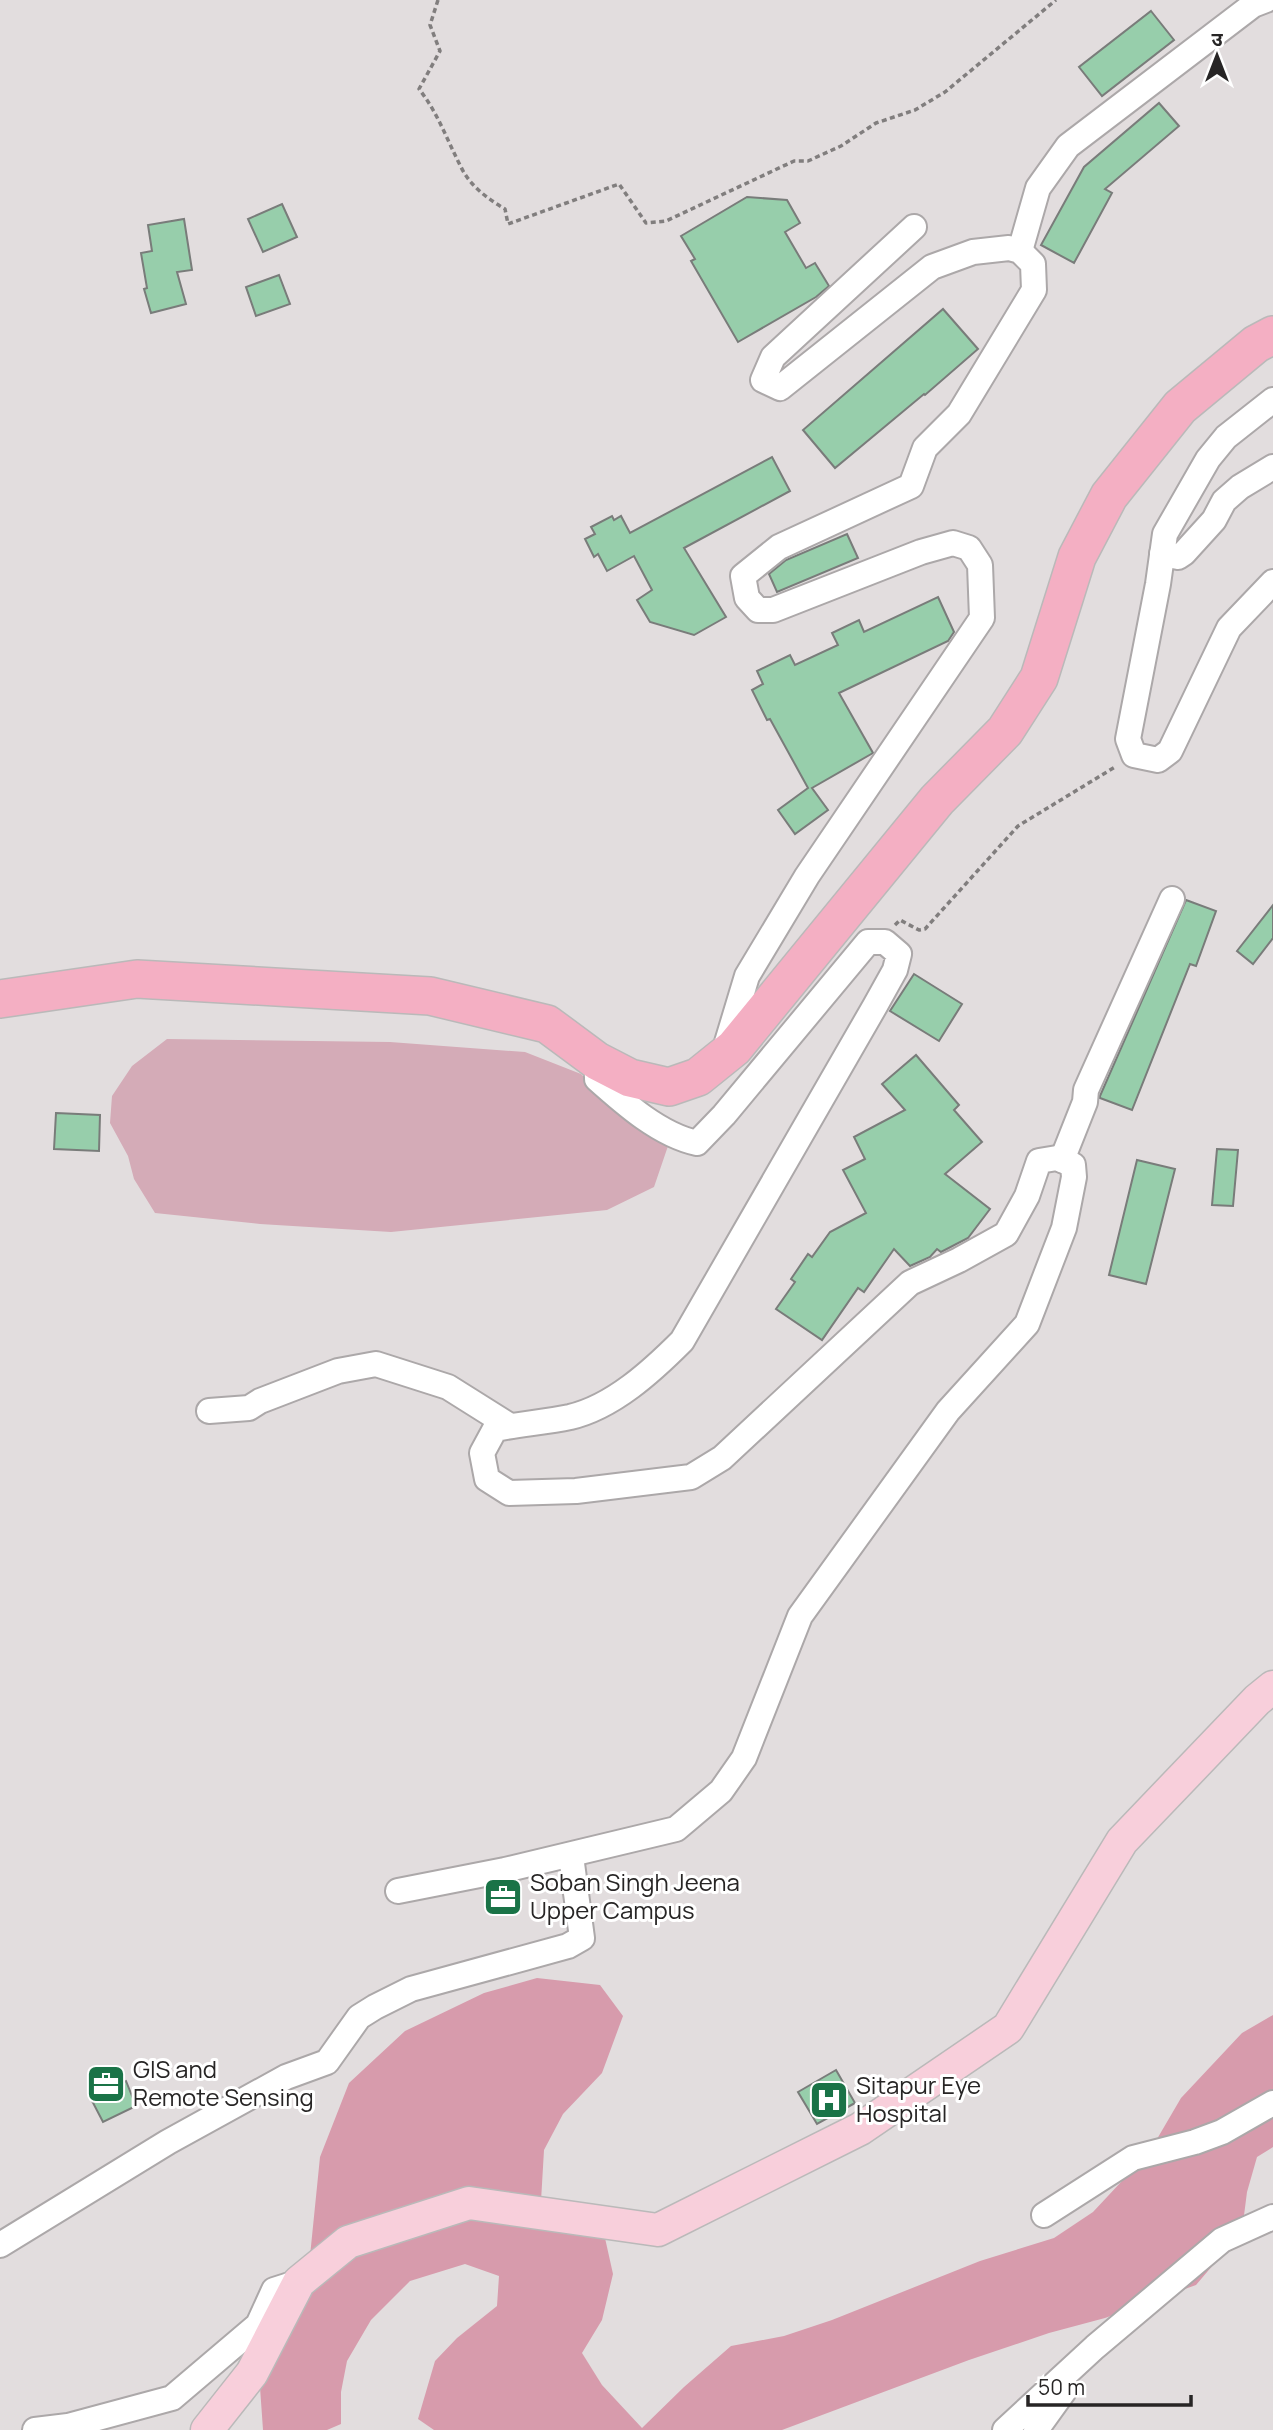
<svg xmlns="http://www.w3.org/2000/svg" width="1273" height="2430" font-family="Manrope,'Noto Sans Devanagari',sans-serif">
  <rect width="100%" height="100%" fill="#e2ddde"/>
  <!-- green -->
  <polygon fill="#d4abb7" points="167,1039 390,1042 525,1052 581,1074 630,1122 668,1146 654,1187 607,1210 391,1232 260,1224 155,1213 134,1179 128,1156 110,1123 112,1096 132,1066"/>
  <!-- forest -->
  <polygon fill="#d79bac" points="537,1978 600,1985 623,2016 602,2073 563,2114 544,2150 541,2201 603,2229 613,2274 602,2320 582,2353 602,2385 642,2428 684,2387 731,2346 784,2336 832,2320 980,2261 1054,2238 1093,2212 1150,2151 1181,2098 1242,2033 1273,2015 1273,2147 1257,2157 1247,2192 1242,2231 1196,2285 1105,2318 1049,2333 969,2360 782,2430 434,2430 418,2419 435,2361 457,2338 497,2306 499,2276 465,2264 410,2281 371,2320 347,2361 341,2392 341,2424 327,2430 263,2430 260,2387 310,2256 320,2157 349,2083 405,2031 484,1993"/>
  <!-- building -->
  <g fill="#97ceab" stroke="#797c7a" stroke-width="2">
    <polygon points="1151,11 1174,40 1102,96 1079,67"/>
    <polygon points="1159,103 1179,126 1105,189 1112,193 1074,263 1041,245 1084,167"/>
    <polygon points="747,197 787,200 800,223 785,232 806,268 815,263 829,286 816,297 738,342 691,261 695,259 681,236"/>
    <polygon points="282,204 297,237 263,252 248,219"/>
    <polygon points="184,219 192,270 177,272 186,304 151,313 144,289 147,288 141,253 152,251 148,225"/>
    <polygon points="279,275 290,304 256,316 246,287"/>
    <polygon points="943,309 978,349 925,395 924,394 835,468 803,430"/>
    <polygon points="772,457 790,491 684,548 726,617 694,635 650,622 637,600 652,590 634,556 607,571 598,554 594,557 585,539 595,534 591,527 612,516 614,520 621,516 630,533"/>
    <polygon points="847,534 858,558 777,592 769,574 786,560"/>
    <polygon points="938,597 954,632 948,641 839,693 873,753 812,788 828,810 795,834 778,810 808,788 770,719 767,720 752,690 763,684 757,671 790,655 795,665 838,645 832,633 859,620 864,632"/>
    <polygon points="1186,900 1216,911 1196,966 1190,964 1132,1110 1100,1098 1100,1096"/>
    <polygon points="1273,905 1273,938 1253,964 1237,951"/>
    <polygon points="914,974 962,1004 939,1041 890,1011"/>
    <polygon points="916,1055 959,1105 954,1110 982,1142 945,1174 990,1209 968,1238 941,1252 937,1249 930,1257 910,1266 894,1249 864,1292 858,1288 822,1340 776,1309 795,1282 791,1279 808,1254 812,1257 830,1232 866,1213 843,1170 865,1159 854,1137 905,1110 882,1084"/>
    <polygon points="56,1113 100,1115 99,1151 54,1149"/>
    <polygon points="1217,1149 1238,1150 1233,1206 1212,1205"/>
    <polygon points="1137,1160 1175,1169 1146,1284 1109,1275"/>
    <polygon points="836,2070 855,2103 817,2124 798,2092"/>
    <polygon points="126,2081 136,2106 103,2122 90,2097"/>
  </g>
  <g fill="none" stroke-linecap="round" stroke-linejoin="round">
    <!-- minor casing -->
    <g stroke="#aca8a9" stroke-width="28">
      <g id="minor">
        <polyline points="1020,251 1038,188 1068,146 1253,5 1266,0"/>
        <polyline points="1273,400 1226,437 1208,459 1165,534 1158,584 1128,739 1134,755 1158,760 1170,751 1229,628 1273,582"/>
        <polyline points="1162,554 1178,557 1184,553 1214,520 1224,501 1240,487 1273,467"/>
        <polyline points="725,1049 747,976 807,876 982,618 980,565 969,548 953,543 921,552 773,610 758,610 747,598 743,576 779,547 911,486 925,448 959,414 1034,290 1033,264 1020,251 1009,248 973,252 932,267 780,388 763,380 773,357 914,227"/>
        <polyline points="1062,1160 1085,1102 1086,1090 1172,899"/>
        <polyline points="209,1411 249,1408 260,1401 338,1371 376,1364 448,1387 510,1426"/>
        <path d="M398,1891L505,1870L676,1829L721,1791L744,1758L800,1616L948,1411L1027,1324L1064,1228L1074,1177L1073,1165L1057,1158L1039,1161L1027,1196L1006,1234L959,1260L910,1283L722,1458L691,1477L576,1491L509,1493L487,1479L482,1453L495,1429C520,1424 546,1422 570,1417C613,1407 652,1371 682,1341L875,1006L895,970L899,954L885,942H868L724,1115L697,1143C660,1135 625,1104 597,1079V1061"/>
        <polyline points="1044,2215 1133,2158 1195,2142 1222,2132 1273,2103"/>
        <polyline points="0,2245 168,2142 286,2077 327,2062 359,2017 375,2007 411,1989 568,1946 582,1938 571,1856"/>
        <polyline points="35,2430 68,2426 172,2398 258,2325 274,2290 299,2282"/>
        <polyline points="1005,2430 1095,2347 1222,2240 1273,2217"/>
        <polyline points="1036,2430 1064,2391"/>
      </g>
    </g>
    <!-- major casing -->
    <g stroke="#bab9b9" stroke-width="35">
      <polyline id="major" points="207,2430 252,2373 299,2282 348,2242 469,2203 658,2230 860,2129 1008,2028 1122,1841 1257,1700 1273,1687"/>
    </g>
    <!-- highway casing -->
    <g stroke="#bab9b9" stroke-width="40">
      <polyline id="highway" points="0,999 137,979 430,996 547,1024 597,1061 630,1078 669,1087 698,1077 734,1048 937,800 1005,731 1039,678 1077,557 1109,496 1180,407 1256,344 1273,335"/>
    </g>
    <!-- path -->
    <g stroke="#817e7e" stroke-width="3.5" stroke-dasharray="5 3.5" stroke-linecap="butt">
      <path d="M438,0L430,25L440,51L419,89C438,113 447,140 461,167C470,186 488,199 505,209L508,224L619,184L646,223L666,221L794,161H808L841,146L876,123L915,110L945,92L1056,0"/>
      <polyline points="895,925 900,920 919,930 925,929 1018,826 1115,767"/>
    </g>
    <!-- minor -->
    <use href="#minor" stroke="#fff" stroke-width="24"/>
    <!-- major -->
    <use href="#major" stroke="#f8cfdb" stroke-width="32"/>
    <!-- highway -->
    <use href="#highway" stroke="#f4afc3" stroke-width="37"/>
  </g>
  <!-- icons -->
  <defs>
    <g id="office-square" transform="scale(2.0125)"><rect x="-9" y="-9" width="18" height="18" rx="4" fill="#1a7347" stroke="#fff"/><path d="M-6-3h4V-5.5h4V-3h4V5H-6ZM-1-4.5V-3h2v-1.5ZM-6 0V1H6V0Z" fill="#fff"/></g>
    <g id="hospital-square" transform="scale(2.0125)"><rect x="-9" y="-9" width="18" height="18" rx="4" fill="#1a7347" stroke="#fff"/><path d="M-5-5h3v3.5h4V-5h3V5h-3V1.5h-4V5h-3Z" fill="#fff"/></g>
  </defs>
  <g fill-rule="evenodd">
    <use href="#office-square" x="503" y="1897"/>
    <use href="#office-square" x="106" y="2084"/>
    <use href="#hospital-square" x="829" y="2100"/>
  </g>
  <g text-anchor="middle" stroke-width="6" stroke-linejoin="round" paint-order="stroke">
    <!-- poi labels -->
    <g font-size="24" fill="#272525" stroke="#fff" text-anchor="start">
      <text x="530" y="1891">Soban Singh Jeena<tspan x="530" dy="28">Upper Campus</tspan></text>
      <text x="133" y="2078">GIS and<tspan x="133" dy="28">Remote Sensing</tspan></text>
      <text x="856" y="2094">Sitapur Eye<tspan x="856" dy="28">Hospital</tspan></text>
    </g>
  </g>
  <!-- north arrow -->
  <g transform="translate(1217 56)" stroke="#ffffff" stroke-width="5" paint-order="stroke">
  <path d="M0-5L12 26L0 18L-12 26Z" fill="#272525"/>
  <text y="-10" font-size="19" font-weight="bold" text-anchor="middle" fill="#272525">उ</text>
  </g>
  <!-- scale -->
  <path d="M1028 2395v10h163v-10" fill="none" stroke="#272525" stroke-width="3.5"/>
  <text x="1038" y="2395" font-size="21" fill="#272525" stroke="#ffffff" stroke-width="5" paint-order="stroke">50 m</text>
</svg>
